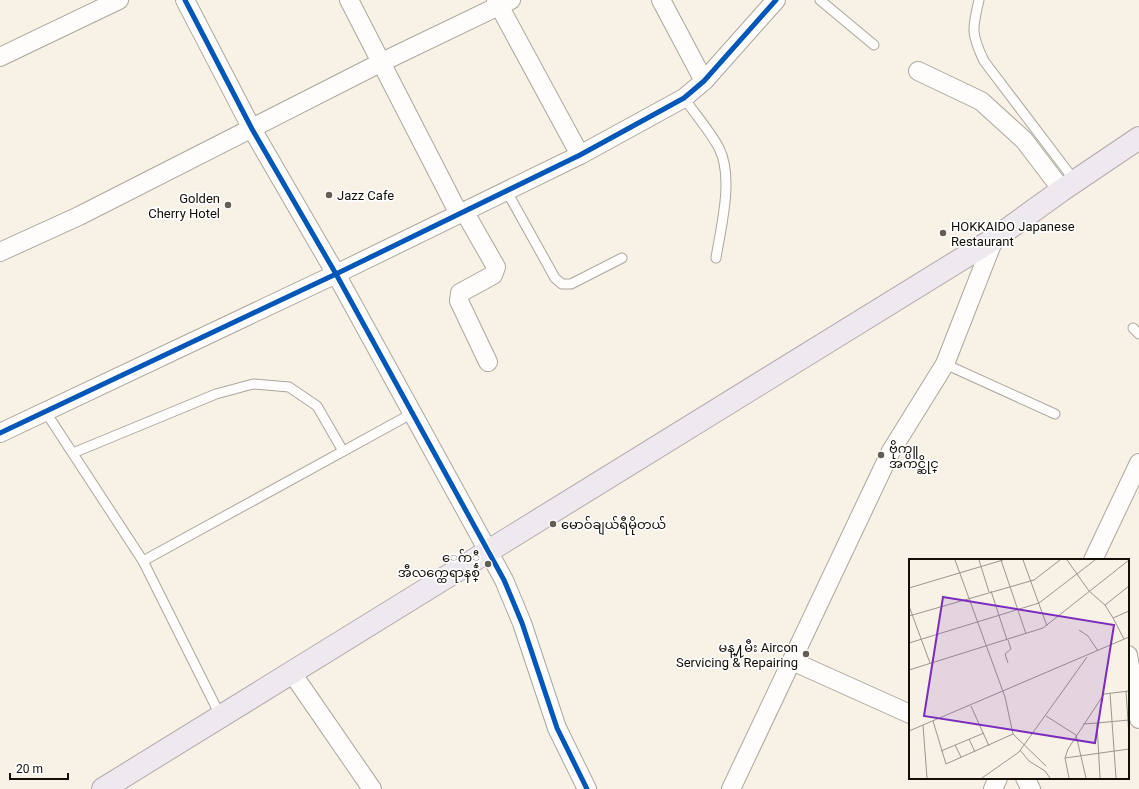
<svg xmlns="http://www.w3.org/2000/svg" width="1139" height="789" font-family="Roboto,'Noto Sans Myanmar',sans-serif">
  <rect width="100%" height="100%" fill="#f7f1e6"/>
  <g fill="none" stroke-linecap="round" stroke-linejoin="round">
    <!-- lane casing -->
    <g stroke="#aca79e" stroke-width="11">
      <g id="lane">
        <polyline points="820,0 874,45"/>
        <path d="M979,0C972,29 971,34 984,61L1075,181"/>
        <path d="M684,98C695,114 710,131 719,148C734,178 721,226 716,258"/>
        <polyline points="506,190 555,278 562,284 571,284 622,258"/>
        <polyline points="1133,328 1139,334"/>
        <polyline points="945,364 1055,414"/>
        <polyline points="45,411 143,561 220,715"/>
        <polyline points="73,453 216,394 253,384 289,387 317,406 343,451"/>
        <polyline points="143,561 411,414"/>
      </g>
    </g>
    <!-- street casing -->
    <g stroke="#aca79e" stroke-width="20">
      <g id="street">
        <polyline points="185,0 252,129 336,274 504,580 522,623 557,728 587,789"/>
        <polyline points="349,0 459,214"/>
        <polyline points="496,0 580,155"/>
        <polyline points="661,0 704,81"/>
        <polyline points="0,57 119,0"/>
        <polyline points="918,71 981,101 1024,140 1062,190"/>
        <polyline points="464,211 496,267 493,275 460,293 459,301 488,362"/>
        <polyline points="0,252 79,216 380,63 511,0"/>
        <polyline points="0,433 336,274 580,155 684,98 704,81 776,0"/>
        <polyline points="1093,560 1139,463"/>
        <polyline points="1128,655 1139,719"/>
        <polyline points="792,661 910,714"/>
        <polyline points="292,673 372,789"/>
        <polyline points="1025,778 1031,789"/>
        <polyline points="731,789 891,451 945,364 994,239"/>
        <polyline points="993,789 998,778"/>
      </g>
    </g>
    <!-- primary casing -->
    <g stroke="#b3a8ad" stroke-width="24">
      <polyline id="primary" points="103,789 994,239 1062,190 1139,138"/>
    </g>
    <!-- lane -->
    <use href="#lane" stroke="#fefdfb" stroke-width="9"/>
    <!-- street -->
    <use href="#street" stroke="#fefdfb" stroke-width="18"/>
    <!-- primary -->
    <use href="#primary" stroke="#eee9ee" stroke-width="22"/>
    <!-- cycleway casing -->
    <g stroke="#fff" stroke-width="8">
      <g id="cycleway">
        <polyline points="185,0 252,129 336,274 504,580 522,623 557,728 587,789"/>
        <polyline points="0,433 336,274 580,155 684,98 704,81 776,0"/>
      </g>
    </g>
    <!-- cycleway -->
    <use href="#cycleway" stroke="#0057b8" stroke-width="5"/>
  </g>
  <!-- markers -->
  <g fill="#635d54" stroke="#fff" stroke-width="1.5">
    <circle cx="329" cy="195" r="4"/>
    <circle cx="228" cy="205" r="4"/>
    <circle cx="943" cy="233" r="4"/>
    <circle cx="881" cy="455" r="4"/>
    <circle cx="553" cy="524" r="4"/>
    <circle cx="488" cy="564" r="4"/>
    <circle cx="806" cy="654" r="4"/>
  </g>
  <g text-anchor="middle" stroke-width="3.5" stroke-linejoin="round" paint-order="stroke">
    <!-- poi labels -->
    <g font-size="13" fill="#140e06" stroke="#fff" text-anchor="start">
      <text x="337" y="200">Jazz Cafe</text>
      <text x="220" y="203" text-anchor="end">Golden<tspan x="220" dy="15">Cherry Hotel</tspan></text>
      <text x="951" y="231">HOKKAIDO Japanese<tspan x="951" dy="15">Restaurant</tspan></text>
      <text x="889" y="453">ဗိုက္ပူ<tspan x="889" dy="15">အကင္ဆိုင္</tspan></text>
      <text x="561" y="529">မောဝ်ချယ်ရီမိုတယ်</text>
      <text x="480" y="562" text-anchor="end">ေဂ်ာ္နီ<tspan x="480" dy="15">အီလက္ထေရာနစ္</tspan></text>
      <text x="798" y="652" text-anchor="end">မန္႔မီး Aircon<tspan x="798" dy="15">Servicing &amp; Repairing</tspan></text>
    </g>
  </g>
  <!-- overview -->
  <g transform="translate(909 559)">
    <rect width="220" height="220" fill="#f7f1e6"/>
    <path fill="none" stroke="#9c968c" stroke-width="1" d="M46,1L96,138L104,175L137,207M70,1L80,33M92,1L117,75M114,1L138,67M158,1L180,32L196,46L204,59L220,52M0,29L94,1M82,32L98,81M196,46L220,27M0,47L21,104M0,57L125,21L151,1M204,59L215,80M170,71L179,77L189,92M99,81L102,90L96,95L99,104M0,84L130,44L186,1M0,111L134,69L220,1M217,132L220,177M201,134L207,219M62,147L80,187M137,157L167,176L177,219M24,162L37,205L104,175M188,164L220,161M174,165L188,164L191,219M14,166L18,219M0,172L220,78M60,180L66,193M46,186L52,198M111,191L120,202L136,212L141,219M32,192L75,174M156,199L220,190M73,219L110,193L178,98M160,219L156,199L159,190L195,135L220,132"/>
    <path fill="#7b2cbf" fill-opacity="0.15" stroke="#7b2cbf" stroke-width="2" d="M34,38L205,66L186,184L15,157Z"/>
    <rect width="220" height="220" fill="none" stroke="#140e06" stroke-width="2"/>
  </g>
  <!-- scale -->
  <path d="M10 773v6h58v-6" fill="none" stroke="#140e06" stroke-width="2"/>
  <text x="16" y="773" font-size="12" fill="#140e06" stroke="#ffffff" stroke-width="3" paint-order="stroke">20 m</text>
</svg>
